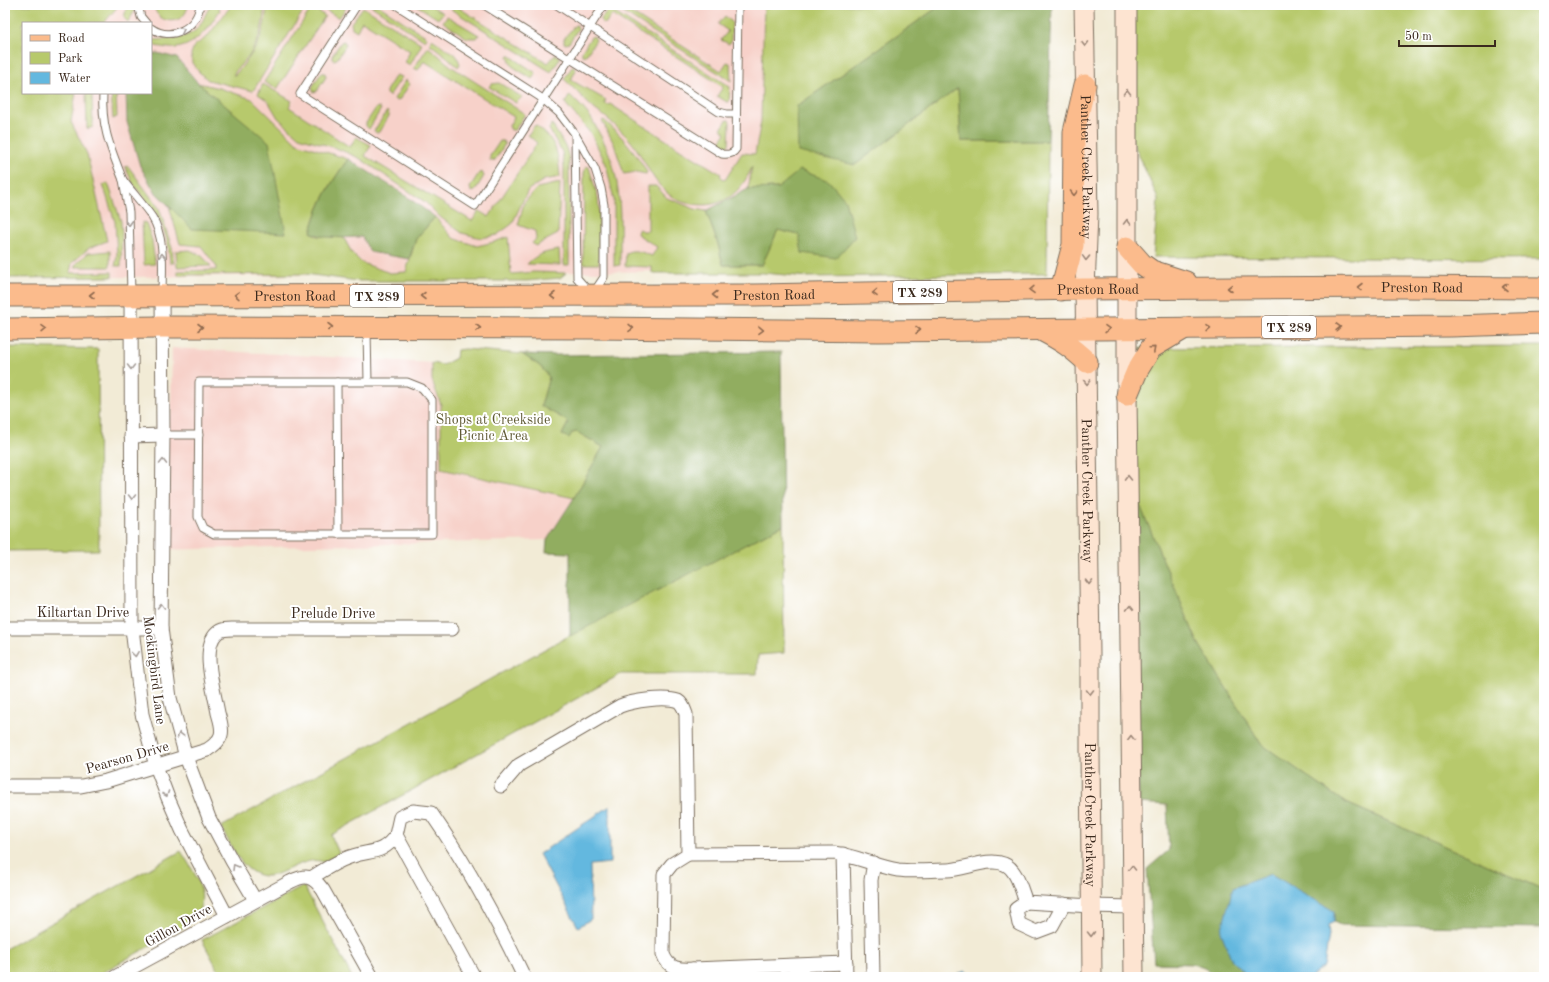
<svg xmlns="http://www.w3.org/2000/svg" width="1549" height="982" font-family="'Old Standard TT',serif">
  <rect width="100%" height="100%" fill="#fff"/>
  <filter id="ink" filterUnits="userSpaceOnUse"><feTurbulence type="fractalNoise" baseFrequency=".025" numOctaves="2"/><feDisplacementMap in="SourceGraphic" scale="8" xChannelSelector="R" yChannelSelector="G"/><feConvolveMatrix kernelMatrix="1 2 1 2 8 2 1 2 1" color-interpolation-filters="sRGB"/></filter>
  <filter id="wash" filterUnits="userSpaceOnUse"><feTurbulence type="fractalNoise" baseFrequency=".012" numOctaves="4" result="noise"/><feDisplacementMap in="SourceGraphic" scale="16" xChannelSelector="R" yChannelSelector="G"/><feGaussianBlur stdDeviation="0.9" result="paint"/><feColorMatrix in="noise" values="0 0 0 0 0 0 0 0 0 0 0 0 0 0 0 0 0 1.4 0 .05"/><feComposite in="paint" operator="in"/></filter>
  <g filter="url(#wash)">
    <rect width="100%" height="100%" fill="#f2ebd6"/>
    <!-- built -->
    <g fill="#f7d1c9">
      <polygon points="51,5 776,5 775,270 46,278 49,93 151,93 151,23 51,23"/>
      <polygon points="172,348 432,363 432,380 441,405 441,469 575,498 547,540 159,550 158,448 171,413"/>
    </g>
    <!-- green -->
    <g fill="#b7c96c" stroke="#797a45">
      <polygon points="5,5 119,5 104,23 23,23 23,93 76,93 71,122 87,154 107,241 89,248 72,263 70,273 112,272 112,277 5,278"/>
      <polygon points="127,5 136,5 136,9 128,22 124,18"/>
      <path d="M154,5H188C186,26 156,26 154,5Z"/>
      <path d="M211,5H218L220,10C210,26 198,44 177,48C170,49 162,47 155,46L151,42L154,40C172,38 192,40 202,22C205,16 207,10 211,5Z"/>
      <path d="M233,5H264C265,22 259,41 249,56C244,62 237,68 233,75H235C255,52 265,36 267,5H307L253,91L208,80L199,72L192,63L191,54L194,46L207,37L230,7Z"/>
      <polygon points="317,5 348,5 339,18"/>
      <polygon points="370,5 378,5 427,37 425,41"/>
      <polygon points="416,5 430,5 443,13 438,19"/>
      <polygon points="454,5 461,5 459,8 548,63 555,55 558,55 560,59 551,72 452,10 452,9"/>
      <polygon points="619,5 721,71 727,62 730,63 731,81 611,5"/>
      <path d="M764,5H941L797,106L855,165L958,88L961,141H1048L1047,274L809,277L763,273H652V267L625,266L626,253C634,248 644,253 652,256L657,247L637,234L638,229L643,231H648V186H656L667,198L695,209L706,211L718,244L723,265H762L778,230L799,235L836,258L778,188L748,189L752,167C741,193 722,209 693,204C682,203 674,199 666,192C650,178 643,155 629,139C623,133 616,126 609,120C604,115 597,112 592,107C582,98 574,88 564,79L572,67L575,68L576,70L571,80L606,100L604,103L608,105L610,104L680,149L721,174L720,176L725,180L742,153L755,154L761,121Z"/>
      <polygon points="1128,5 1544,5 1544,259 1153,257 1158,199 1129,133"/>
      <polygon points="312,7 325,16 277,89 264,82"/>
      <polygon points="363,7 422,44 410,65 405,62 410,51 362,21 357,31 352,28 351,23"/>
      <polygon points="609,9 730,87 729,102 727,102 717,96 723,87 612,15 605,24 602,23 601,19"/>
      <polygon points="447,16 479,35 477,38 467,38 443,22"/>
      <polygon points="725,16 732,22 731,42 729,44 721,40 728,31 718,24"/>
      <polygon points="575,25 577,25 578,29 569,43 566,44 564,43 564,39"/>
      <polygon points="594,36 596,40 587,54 583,56 582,55 582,51 591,37"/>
      <polygon points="432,39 457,56 460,64 458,67 447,57 430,44"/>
      <polygon points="344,41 346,45 337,59 333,60 332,56 341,42"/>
      <path d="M428,47C437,53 443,60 452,67L525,114L515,130H511L509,126L514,117L424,61L418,70L414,68Z"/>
      <polygon points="509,55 536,73 532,79 512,66 508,56"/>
      <polygon points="321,73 325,73 326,77 317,91 313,92 312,87"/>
      <polygon points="396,75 402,77 389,96 386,94 386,91"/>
      <polygon points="406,80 410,84 399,100 397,101 394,99"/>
      <path d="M198,83L219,88L252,99L297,143L348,159C332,181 317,205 311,232L317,236L344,238L352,253L362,263L390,273L406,272L416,239L435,217L453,238L477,246L494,242L508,237L511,274L534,272L566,273L560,278L527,281H358L305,274L178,275L177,271L216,270V266L201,246L180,244L169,206L192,229L218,100Z"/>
      <polygon points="499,83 522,97 516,103 489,87 491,84"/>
      <path d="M263,84L292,101L289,107L350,147L356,137L371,145L365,156L472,221L479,211L489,217L537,143L528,135L535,125C557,141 558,151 560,177L544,180L528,190L512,224L497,235L481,238L462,233L440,217L425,202L359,158L336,148L299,137L278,118L268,101L258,94Z"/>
      <polygon points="86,93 92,93 93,127 87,129"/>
      <polygon points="111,93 116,93 117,117 113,119"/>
      <path d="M570,95C576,101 582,107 587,113C592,118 595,125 598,131C624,174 620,217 620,265L614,266V200L606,164L591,134L565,103Z"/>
      <polygon points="378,107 381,109 369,129 366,126 366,123 376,108"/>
      <polygon points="387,111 389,114 389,116 379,132 377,133 374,131"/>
      <path d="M604,120C622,136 635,151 647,172L646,174L636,172L624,174L614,144L602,121Z"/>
      <polygon points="727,120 729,120 730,122 729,144 727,147 719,143 726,133 721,129"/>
      <polygon points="552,124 566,148 569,158 569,265 564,265 564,168 562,152 549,129"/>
      <polygon points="500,141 503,141 505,144 495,160 492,161 490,160 490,156"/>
      <polygon points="128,166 159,208 172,248 174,263 170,263 168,244 162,225 155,212 133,184 125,167"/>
      <polygon points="586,166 589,167 598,198 599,209 599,264 583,264 584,173"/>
      <polygon points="482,172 484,176 475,191 471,192 470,187 479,173"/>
      <polygon points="108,183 121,221 122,233 121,266 115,266 117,256 115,222 103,185"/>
      <polygon points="560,183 558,234 535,246 532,243 536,239 535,231 518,225 524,203 537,188"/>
      <polygon points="142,222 146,223 152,240 155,264 144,265"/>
      <polygon points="190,250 202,256 211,266 177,267 176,251"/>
      <path d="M559,250L560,265L527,264C537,254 545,252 559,250Z"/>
      <polygon points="110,251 110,267 75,267 75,265 88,253"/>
      <polygon points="1544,346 1544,890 1344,802 1261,744 1197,641 1131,484 1132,348"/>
      <polygon points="5,347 98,349 99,550 5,551"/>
      <polygon points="465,349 522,354 540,366 549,377 541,406 564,419 568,423 562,435 577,432 603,447 574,498 441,469 441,405 432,380 432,363 443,365 456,358 457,350"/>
      <path d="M783,525L784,653L758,655L757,674H621L331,835L339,853L324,862C314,859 310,861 300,864C289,868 279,875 268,876C243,877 231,845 221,827L585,627Z"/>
      <path d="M181,851C191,868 207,888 200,908C197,915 190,922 184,927L94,977H5V949Z"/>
      <polygon points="304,886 352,977 222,977 202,940"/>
    </g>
    <!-- forest -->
    <g fill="#91ad60" stroke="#666c3f">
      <polygon points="941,5 1052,5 1048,141 961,141 958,88 855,165 798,152 797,106"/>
      <polygon points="157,53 177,58 198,83 269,142 286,233 192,229 155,192 140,166 127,122 126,93 151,93 151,55"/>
      <path d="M348,159L399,191L435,217L416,239L409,259L370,252L362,237C346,237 324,240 311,232C317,206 332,181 348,159Z"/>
      <polygon points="800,170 829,181 845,200 855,237 836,258 802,253 799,235 778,230 762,265 723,265 718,244 706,211 748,189 778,188"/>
      <polygon points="781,352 783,525 570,636 570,553 546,552 547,540 574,498 603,447 577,432 572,433 569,438 562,435 568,423 564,419 541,406 549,377 540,366 522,354 558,355"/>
      <polygon points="1131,484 1197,641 1261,744 1344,802 1544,890 1544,928 1340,925 1334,922 1334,911 1232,961 1249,977 1219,977 1204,968 1193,964 1154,963 1147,869 1169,850 1167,805 1139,803"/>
    </g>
    <!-- water -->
    <g fill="#63b8df" stroke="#4f717e">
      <polygon points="610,806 610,863 590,865 591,919 578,927 539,854"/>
      <polygon points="1271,874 1334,911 1334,922 1328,925 1329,935 1324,966 1311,977 1249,977 1232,961 1221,932 1233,888"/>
      <polygon points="965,971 975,977 957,977 958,974"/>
    </g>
  </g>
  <g filter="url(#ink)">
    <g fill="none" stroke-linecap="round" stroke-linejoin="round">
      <!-- lane casing -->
      <g stroke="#7b6e5e" stroke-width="9">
        <g id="lane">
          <polyline points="138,5 141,17 146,23"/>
          <polyline points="357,5 300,94 475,206 604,5"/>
          <polyline points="396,5 543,99 559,113 575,134"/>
          <path d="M484,5L722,154C728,155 733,154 736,149L738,5"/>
          <polyline points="557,5 719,112 727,114 736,114"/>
          <path d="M151,28C171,42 197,28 200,5"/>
          <path d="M103,93C101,128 111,149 123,180"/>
          <polygon points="575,134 595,169 601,188 604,205 604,277 592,295 577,278"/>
          <path d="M131,293L129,212L123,180C132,192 143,204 152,217C166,239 162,270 162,295"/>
          <polyline points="367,330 368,382 407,382 422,388 432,400 432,534 214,534 203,528 198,517 199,382 368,382"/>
          <polyline points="337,382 338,534"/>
          <polyline points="163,435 199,435"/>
        </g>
      </g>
      <!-- street casing -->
      <g stroke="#7b6e5e" stroke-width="15">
        <g id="street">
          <polyline points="131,295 132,628 142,714 156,766 168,798 182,830 227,916"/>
          <polyline points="162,295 163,435 161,628 170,698 186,757 209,818 232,861 255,900"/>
          <polyline points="131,436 163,435"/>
          <polyline points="5,628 161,628"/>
          <path d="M5,786H81L106,781L207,750C213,746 219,742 221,735C223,728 220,720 218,713C215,694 200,648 217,633C222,628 230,629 237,629H452"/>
          <path d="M501,786L519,765L620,706C632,701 665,696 678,701C683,704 684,709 686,714L688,854L672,864L664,874L663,954C668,969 680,970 693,969V977"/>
          <path d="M396,835L400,817L413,811L431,813C467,865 497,920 524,977"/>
          <path d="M688,854L834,853C856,856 876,866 898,870C914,872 932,870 947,870C964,870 988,857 1004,864C1017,869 1021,890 1026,902L1091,906L1133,907"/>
          <polyline points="843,854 846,977"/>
          <path d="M311,878C324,870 338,860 353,856C372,850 383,854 396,835L474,977"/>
          <polyline points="1026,902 1016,909 1019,924 1036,932 1052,926 1064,904"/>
          <polyline points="693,969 846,963"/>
          <path d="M115,977L290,882C306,874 312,875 323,890L372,977"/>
          <polyline points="873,977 871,880 874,863"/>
        </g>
      </g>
      <!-- secondary casing -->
      <g stroke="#7b6e5e" stroke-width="21">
        <g id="secondary">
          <path id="s1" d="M1084,5L1088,214L1085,289L1090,653V750L1092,977"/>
          <polyline points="1127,5 1127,395 1134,977"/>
        </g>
      </g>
      <!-- primary casing -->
      <g stroke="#7b6e5e" stroke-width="23">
        <g id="primary">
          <polyline points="1127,247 1142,264 1152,271 1186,282"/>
          <polyline points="1061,290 1073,245 1074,132 1085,85"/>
          <path id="s2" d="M5,296L754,295L1085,289L1399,287L1544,288"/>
          <polyline points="5,329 161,327 592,328 879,331 1451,326 1544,323"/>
          <path d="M1043,331C1062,341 1071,347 1087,362"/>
          <polyline points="1127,395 1137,371 1151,348 1185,328"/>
        </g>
      </g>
      <!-- lane -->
      <use href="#lane" stroke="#fff" stroke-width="7"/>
      <!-- street -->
      <use href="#street" stroke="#fff" stroke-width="13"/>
      <!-- secondary -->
      <use href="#secondary" stroke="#fde4d1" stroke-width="19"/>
      <!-- primary -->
      <use href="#primary" stroke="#fbbb8c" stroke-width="21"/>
    </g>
    <!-- one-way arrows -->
    <defs><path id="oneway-chevron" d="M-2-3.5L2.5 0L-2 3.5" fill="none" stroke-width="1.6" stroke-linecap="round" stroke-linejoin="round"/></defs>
    <g stroke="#a79f9a">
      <use href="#oneway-chevron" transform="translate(182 30) rotate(-26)"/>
      <use href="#oneway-chevron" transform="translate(129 223) rotate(87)"/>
      <use href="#oneway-chevron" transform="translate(162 256) rotate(-92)"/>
      <use href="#oneway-chevron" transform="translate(131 367) rotate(90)"/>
      <use href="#oneway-chevron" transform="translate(163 462) rotate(-89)"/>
      <use href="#oneway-chevron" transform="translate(132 497) rotate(90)"/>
      <use href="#oneway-chevron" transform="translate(161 606) rotate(-89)"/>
      <use href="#oneway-chevron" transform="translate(135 654) rotate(83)"/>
      <use href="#oneway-chevron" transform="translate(180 735) rotate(-105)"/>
      <use href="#oneway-chevron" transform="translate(166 794) rotate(70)"/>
      <use href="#oneway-chevron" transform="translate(235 867) rotate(-121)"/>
    </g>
    <g stroke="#9c8778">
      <use href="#oneway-chevron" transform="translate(1085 44) rotate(89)"/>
      <use href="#oneway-chevron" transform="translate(1127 92) rotate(-90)"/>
      <use href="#oneway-chevron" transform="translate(1127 222) rotate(-90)"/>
      <use href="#oneway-chevron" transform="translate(1086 258) rotate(92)"/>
      <use href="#oneway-chevron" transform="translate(1087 382) rotate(89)"/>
      <use href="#oneway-chevron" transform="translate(1128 478) rotate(-91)"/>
      <use href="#oneway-chevron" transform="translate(1089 582) rotate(89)"/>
      <use href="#oneway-chevron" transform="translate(1130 608) rotate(-91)"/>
      <use href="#oneway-chevron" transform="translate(1090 692) rotate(90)"/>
      <use href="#oneway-chevron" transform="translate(1131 738) rotate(-91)"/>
      <use href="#oneway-chevron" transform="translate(1132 868) rotate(-91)"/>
      <use href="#oneway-chevron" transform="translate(1091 934) rotate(89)"/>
    </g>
    <g stroke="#916b50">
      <use href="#oneway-chevron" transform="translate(1074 193) rotate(91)"/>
      <use href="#oneway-chevron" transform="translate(1360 287) rotate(180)"/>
      <use href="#oneway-chevron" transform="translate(1505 287) rotate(-180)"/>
      <use href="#oneway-chevron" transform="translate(1230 288) rotate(180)"/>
      <use href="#oneway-chevron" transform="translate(1032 290) rotate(179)"/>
      <use href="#oneway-chevron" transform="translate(875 293) rotate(179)"/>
      <use href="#oneway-chevron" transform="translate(92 295) rotate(180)"/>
      <use href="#oneway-chevron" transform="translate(237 295) rotate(-179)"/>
      <use href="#oneway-chevron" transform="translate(715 295) rotate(180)"/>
      <use href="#oneway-chevron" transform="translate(423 296) rotate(180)"/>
      <use href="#oneway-chevron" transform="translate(553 296) rotate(180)"/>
      <use href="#oneway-chevron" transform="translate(200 327)"/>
      <use href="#oneway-chevron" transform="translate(330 327)"/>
      <use href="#oneway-chevron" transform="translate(1338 327) rotate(-1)"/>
      <use href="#oneway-chevron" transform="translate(478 328)"/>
      <use href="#oneway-chevron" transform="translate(631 328) rotate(1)"/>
      <use href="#oneway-chevron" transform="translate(1208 328) rotate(-1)"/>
      <use href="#oneway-chevron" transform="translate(44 329) rotate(-1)"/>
      <use href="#oneway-chevron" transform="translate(1107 329) rotate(-1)"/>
      <use href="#oneway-chevron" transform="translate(761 330) rotate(1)"/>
      <use href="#oneway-chevron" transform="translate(918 330)"/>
      <use href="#oneway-chevron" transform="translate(1153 349) rotate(-42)"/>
    </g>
  </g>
  <g text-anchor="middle" stroke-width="4" stroke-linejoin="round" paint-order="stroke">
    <!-- shield labels -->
    <g fill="#fff" stroke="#766a62" stroke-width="1">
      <rect x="893" y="281" width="54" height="22" rx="3"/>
      <rect x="350" y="285" width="54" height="22" rx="3"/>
      <rect x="1262" y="316" width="54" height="22" rx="3"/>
    </g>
    <g font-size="13" font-weight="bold" fill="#3b2a1e">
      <text x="920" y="297">TX 289</text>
      <text x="377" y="301">TX 289</text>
      <text x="1289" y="332">TX 289</text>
    </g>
    <!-- street labels -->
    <g font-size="14" fill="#3b2a1e" stroke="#fff">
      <text dy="5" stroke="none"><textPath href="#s1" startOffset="162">Panther Creek Parkway</textPath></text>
      <text dy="5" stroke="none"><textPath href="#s2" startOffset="1417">Preston Road</textPath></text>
      <text dy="5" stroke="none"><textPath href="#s2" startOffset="1093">Preston Road</textPath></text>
      <text dy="5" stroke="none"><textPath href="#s2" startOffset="769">Preston Road</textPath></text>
      <text dy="5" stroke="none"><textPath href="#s2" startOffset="290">Preston Road</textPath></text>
      <text dy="5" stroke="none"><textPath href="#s1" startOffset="486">Panther Creek Parkway</textPath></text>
      <text x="83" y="617">Kiltartan Drive</text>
      <text x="333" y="618">Prelude Drive</text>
      <text transform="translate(155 670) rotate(83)" y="5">Mockingbird Lane</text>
      <text transform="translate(127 757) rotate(-16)" y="5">Pearson Drive</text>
      <text dy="5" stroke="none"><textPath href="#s1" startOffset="810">Panther Creek Parkway</textPath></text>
      <text transform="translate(178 925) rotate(-29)" y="5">Gillon Drive</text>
    </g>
    <!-- park labels -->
    <g font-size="14" fill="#605a35" stroke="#fff">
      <text x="493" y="424">Shops at Creekside<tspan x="493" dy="16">Picnic Area</tspan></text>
    </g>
  </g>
  <!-- margin -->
  <rect width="1549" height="982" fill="none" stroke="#fff" stroke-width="20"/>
  <!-- legend -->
  <rect x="22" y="22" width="130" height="72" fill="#ffffff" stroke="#b1aaa5"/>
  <rect x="30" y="35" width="20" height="6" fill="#fbbb8c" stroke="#b1aaa5"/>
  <text x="58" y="42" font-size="12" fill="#3b2a1e">Road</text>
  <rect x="30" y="52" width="20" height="12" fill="#b7c96c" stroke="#b1aaa5"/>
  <text x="58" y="62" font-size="12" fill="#3b2a1e">Park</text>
  <rect x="30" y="72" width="20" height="12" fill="#63b8df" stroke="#b1aaa5"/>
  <text x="58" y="82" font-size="12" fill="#3b2a1e">Water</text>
  <!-- scale -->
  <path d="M1399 40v6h96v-6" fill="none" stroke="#3b2a1e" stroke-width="2"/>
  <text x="1405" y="40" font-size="12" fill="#3b2a1e" stroke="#ffffff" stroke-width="3" paint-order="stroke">50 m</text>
</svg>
